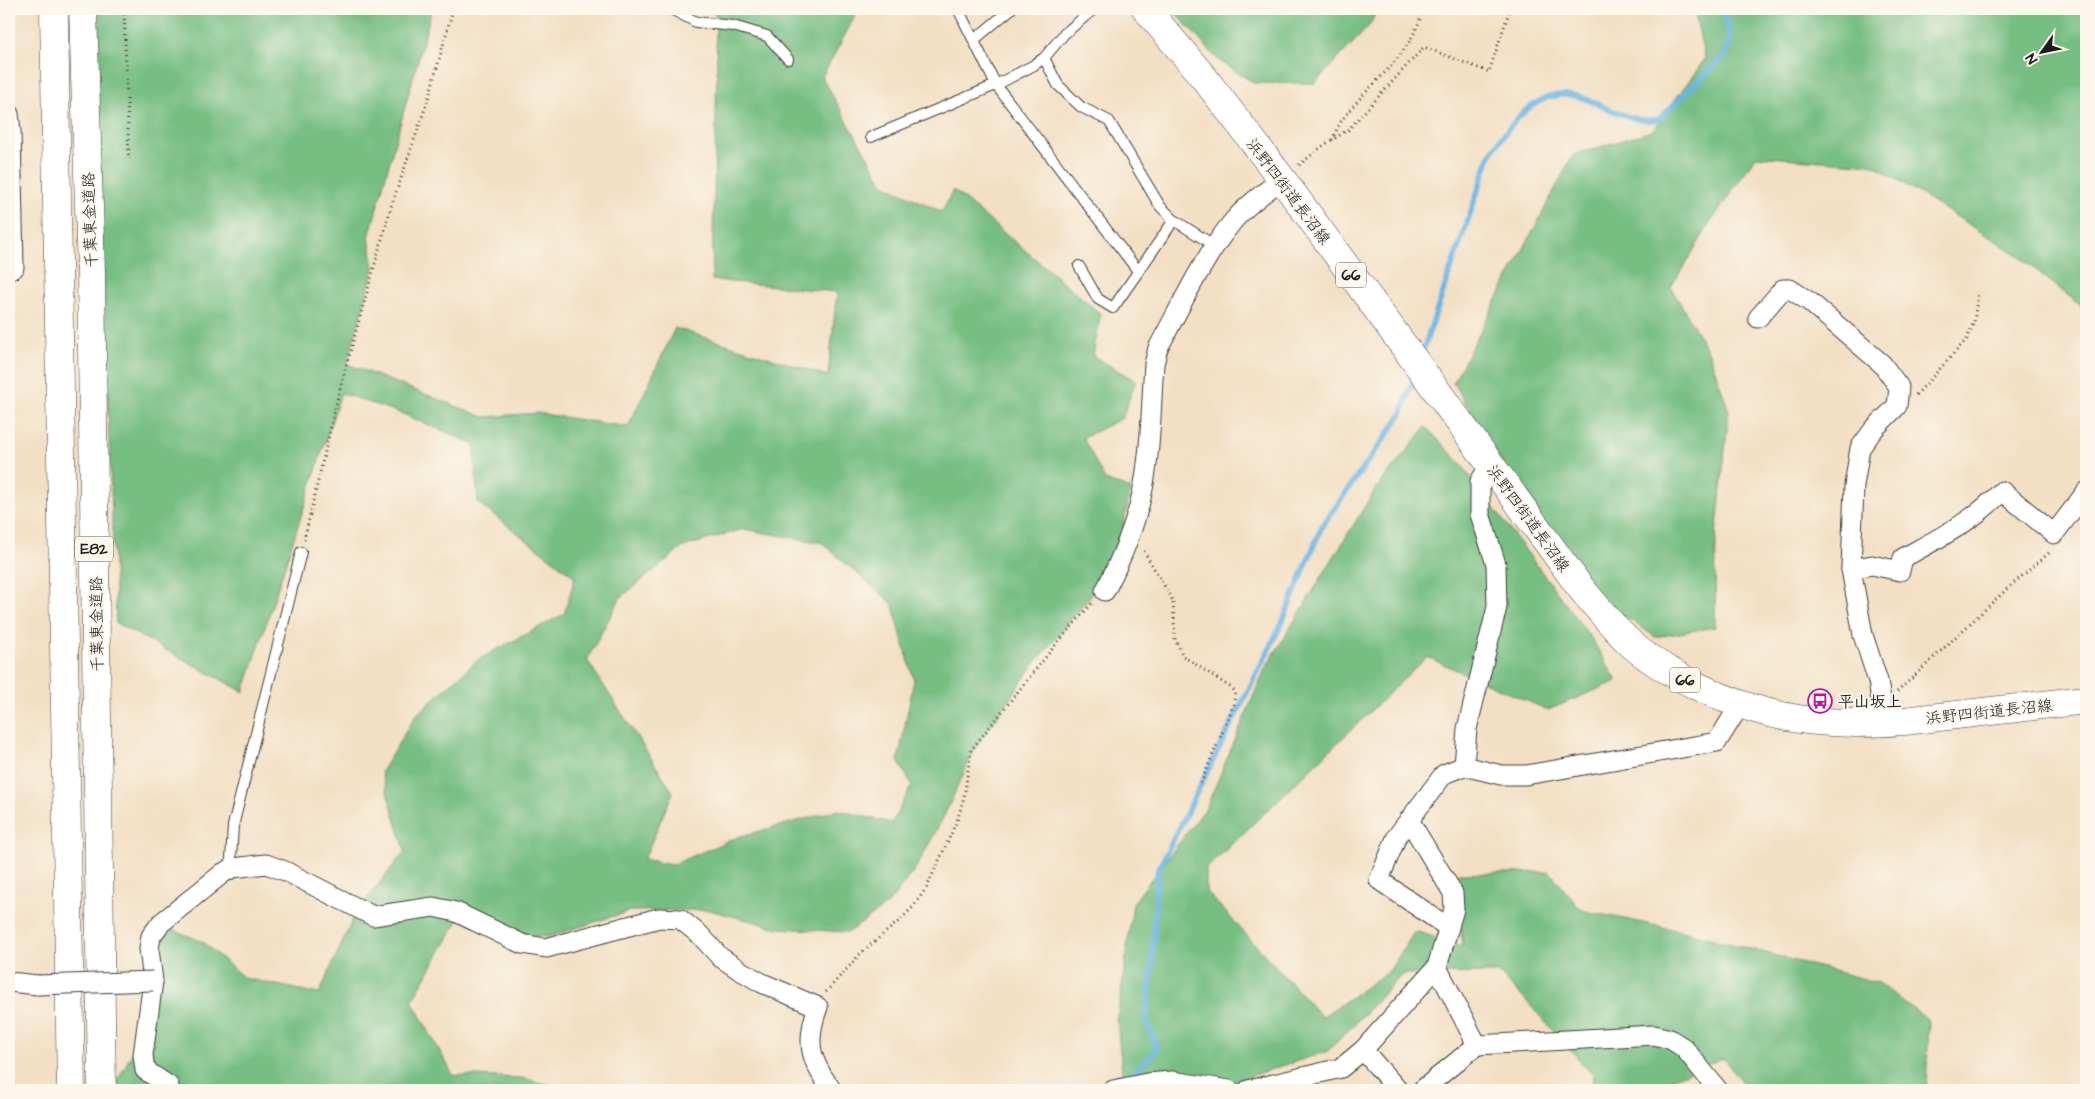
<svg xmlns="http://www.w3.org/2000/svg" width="2095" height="1099" font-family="'Architects Daughter','Klee One',sans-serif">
  <rect width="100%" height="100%" fill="#fbf7ec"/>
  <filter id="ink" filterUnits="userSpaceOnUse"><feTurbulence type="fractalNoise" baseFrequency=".02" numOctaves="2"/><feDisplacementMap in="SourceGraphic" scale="10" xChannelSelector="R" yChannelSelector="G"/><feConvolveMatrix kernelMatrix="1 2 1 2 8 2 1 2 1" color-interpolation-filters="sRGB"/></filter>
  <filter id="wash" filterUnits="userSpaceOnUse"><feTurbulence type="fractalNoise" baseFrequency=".0096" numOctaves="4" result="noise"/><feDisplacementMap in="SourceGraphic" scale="20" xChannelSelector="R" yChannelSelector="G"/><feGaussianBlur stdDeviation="1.12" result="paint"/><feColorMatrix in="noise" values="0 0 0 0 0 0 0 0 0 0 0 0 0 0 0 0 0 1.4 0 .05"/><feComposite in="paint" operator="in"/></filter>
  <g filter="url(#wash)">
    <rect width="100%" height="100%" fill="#f3dfc3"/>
    <!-- forest -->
    <g fill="#77be83" stroke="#4a6d50" fill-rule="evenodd">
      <path d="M93,9H432L369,237L374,268L347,364L484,417L537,413L628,427L675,328L828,376L837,292L712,280L717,66L715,9H859L822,77L883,184L942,212L953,190L1101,314L1093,356L1136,381L1122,418L1083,438L1105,480L1131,489L1114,568L1032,667L976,747L944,816L917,866L888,904L849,932L778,928L709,910L630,911L548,937L494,933L459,919L412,1001L453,1075L522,1078L572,1090H116V1083L137,1044L150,957L172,929L203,942L244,978L319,994L355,914L405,851L381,772L416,715L479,659L564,614L575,577L478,503L474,444L403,414L341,393L244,692L116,623ZM744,529L822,543L892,603L914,680L898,761L912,785L892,823L838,810L738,837L671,865L644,859L673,792L587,660L620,598L683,547Z"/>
      <polygon points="1172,9 1378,9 1369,26 1315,83 1254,83 1218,60"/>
      <polygon points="1694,9 2086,9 2086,310 2015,253 1874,165 1756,156 1711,222 1671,287 1709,353 1729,411 1716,537 1715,627 1655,637 1595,595 1550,540 1453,383 1573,155 1652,131 1705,59"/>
      <polygon points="1426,427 1461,464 1591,638 1617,681 1548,710 1427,657 1206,869 1206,891 1322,1017 1389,971 1415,931 1463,946 1454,874 1550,872 1581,910 1686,932 1879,983 1929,1021 1926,1090 1748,1090 1723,1058 1666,1081 1662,1090 1592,1090 1593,1075 1529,1004 1498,973 1403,974 1328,1051 1208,1090 1124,1090 1117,1022 1133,903 1206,808 1265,669 1375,490"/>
    </g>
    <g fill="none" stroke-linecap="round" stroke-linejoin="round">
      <!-- stream -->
      <g stroke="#6bb5e4" stroke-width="5.5">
        <path d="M1421,356L1491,153C1510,124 1536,88 1576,96C1587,98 1600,106 1611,110C1629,117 1641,123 1659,119L1725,55C1734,36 1728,27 1721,9"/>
        <polyline points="1135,1082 1133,1073 1157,1050 1146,1018 1152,966 1157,872 1282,623 1322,526 1401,415 1415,374"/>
      </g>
    </g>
  </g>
  <g filter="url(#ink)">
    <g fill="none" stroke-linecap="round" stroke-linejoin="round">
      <!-- lane casing -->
      <g stroke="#3c3935" stroke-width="12">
        <g id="lane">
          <polyline points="671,9 696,22 733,26 767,36 788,59"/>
          <polyline points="958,9 996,85 1138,271"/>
          <polyline points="974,40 1011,9"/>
          <polyline points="1044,58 1058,85 1081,107 1109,121 1160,206 1174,220 1215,246"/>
          <polyline points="871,137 996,85 1034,65 1044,58 1064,34 1094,9"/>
          <polyline points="1079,266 1098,299 1113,308 1174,220"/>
          <polyline points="233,868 231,859 233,826 301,552"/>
        </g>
      </g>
      <!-- street casing -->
      <g stroke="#3c3935" stroke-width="21">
        <g id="street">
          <polyline points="9,114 11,131 14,268"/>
          <polyline points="1758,318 1783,289 1790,289 1810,302 1882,364 1899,387 1897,406 1874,429 1860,448 1854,486 1851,569 1863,635 1878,681 1882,706 1877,723"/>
          <path d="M1851,569L1872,565L1900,571L1903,558C1939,538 1974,521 2002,491L2054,534L2086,492"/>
          <path d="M1105,591C1120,562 1133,531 1141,498C1151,457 1151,406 1154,364L1158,348C1180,308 1202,260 1230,225C1244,207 1264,193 1282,179"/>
          <polyline points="1464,766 1467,729 1497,607 1496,564 1480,514 1480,481 1490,465"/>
          <polyline points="1449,928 1379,880 1397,836 1444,774 1464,766 1501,775 1526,775 1717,742 1740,705"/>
          <polyline points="1437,967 1477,1045 1654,1035 1670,1039 1684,1048 1718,1090"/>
          <polyline points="9,982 38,985"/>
          <polyline points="1363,1050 1398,1090"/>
          <path d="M169,1086L145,1070L143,1055L153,981L149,949L151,936L161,923L223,873L233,868L266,864L285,871L373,916L433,907L456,912L522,944L546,948L659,918L680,919L700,935L720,957L741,971L762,983L818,1007C805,1042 810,1061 832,1090"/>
          <polyline points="1113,1090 1147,1083 1172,1081 1229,1090"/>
          <polyline points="1248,1090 1341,1068 1363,1050 1437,967 1454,909 1453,893 1409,820"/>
          <polyline points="1422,1090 1477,1045"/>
        </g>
      </g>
      <!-- primary casing -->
      <g stroke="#3c3935" stroke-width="29">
        <path id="primary" d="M1146,9L1205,79L1282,179L1580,587C1596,606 1613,627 1631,644C1651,662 1675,675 1699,687C1769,721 1827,727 1904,721L2086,700"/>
      </g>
      <!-- highway casing -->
      <g stroke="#3c3935" stroke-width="29">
        <g id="highway">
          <polyline points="54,9 71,1090"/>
          <polyline points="83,9 91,272 102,1090"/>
        </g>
      </g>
      <!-- path -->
      <g stroke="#3c3935" stroke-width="3" stroke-dasharray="1 4" stroke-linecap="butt">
        <polyline points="124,9 129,159"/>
        <path d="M1332,140C1335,133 1338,126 1342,120C1371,80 1410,60 1423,9"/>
        <polyline points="1299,165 1324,145 1348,130 1424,47 1489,72 1510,9"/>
        <polyline points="1916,395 1967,339 1974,322 1978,293"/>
        <polyline points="304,540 340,388 391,207 428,100 453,9"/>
        <polyline points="1144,551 1173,601 1175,639 1183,656 1230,687 1235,692 1234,704 1201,783"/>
        <polyline points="1897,692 2007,589 2051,551"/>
        <polyline points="826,992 861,953 899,921 913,907 927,887 957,821 964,797 971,750 1053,648 1093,602"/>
      </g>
      <!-- lane -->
      <use href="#lane" stroke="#fff" stroke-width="10"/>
      <!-- street -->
      <use href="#street" stroke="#fff" stroke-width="19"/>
      <!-- primary -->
      <use href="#primary" stroke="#fff" stroke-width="28"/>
      <!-- highway -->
      <use href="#highway" stroke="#fff" stroke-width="28"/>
      <!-- street-bridge casing -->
      <g stroke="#3c3935" stroke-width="21" stroke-linecap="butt">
        <polyline id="street-bridge" points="38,985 153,981"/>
      </g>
      <!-- street-bridge -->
      <use href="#street-bridge" stroke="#fff" stroke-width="19"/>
    </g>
  </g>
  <!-- icons -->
  <defs>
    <g id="bus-ring" transform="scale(1.25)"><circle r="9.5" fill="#fbf7ec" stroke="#b5179e" stroke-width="1.5"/><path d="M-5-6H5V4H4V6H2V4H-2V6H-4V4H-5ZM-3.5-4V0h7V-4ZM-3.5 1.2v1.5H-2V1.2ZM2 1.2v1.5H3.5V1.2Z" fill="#b5179e"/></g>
  </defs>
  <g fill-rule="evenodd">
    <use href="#bus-ring" x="1820" y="701"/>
  </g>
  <g text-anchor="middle" stroke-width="4" stroke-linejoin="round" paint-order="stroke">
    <!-- shield labels -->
    <g fill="#fbf7ec" stroke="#5f5e5a" stroke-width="1">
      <rect x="1336" y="262.5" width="30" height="25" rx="4"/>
      <rect x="75" y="536.5" width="38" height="25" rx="4"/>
      <rect x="1670" y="667.5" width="30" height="25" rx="4"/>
    </g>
    <g font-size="15" font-weight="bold" fill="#1c1c1c">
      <text x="1351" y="280">66</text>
      <text x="94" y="554">E82</text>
      <text x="1685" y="685">66</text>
    </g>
    <!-- street labels -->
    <g font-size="16" fill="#1c1c1c" stroke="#fbf7ec">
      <text transform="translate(1289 191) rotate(53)" y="6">浜野四街道長沼線</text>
      <text transform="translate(89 220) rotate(-92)" y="6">千葉東金道路</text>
      <text transform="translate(1529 518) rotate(54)" y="6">浜野四街道長沼線</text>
      <text transform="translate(96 624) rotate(-91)" y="6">千葉東金道路</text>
      <text transform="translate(1989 711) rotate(-6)" y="6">浜野四街道長沼線</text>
    </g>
    <!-- poi labels -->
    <g font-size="16" font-weight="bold" fill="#1c1c1c" stroke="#fbf7ec" text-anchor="start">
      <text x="1838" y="707">平山坂上</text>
    </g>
  </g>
  <!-- margin -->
  <rect width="2095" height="1099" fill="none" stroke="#fbf7ec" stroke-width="30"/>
  <!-- north arrow -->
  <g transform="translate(2042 52) rotate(237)" stroke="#fbf7ec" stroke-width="4" paint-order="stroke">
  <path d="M0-4L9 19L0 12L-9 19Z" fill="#1c1c1c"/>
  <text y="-8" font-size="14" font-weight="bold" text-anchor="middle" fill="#1c1c1c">N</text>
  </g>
</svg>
